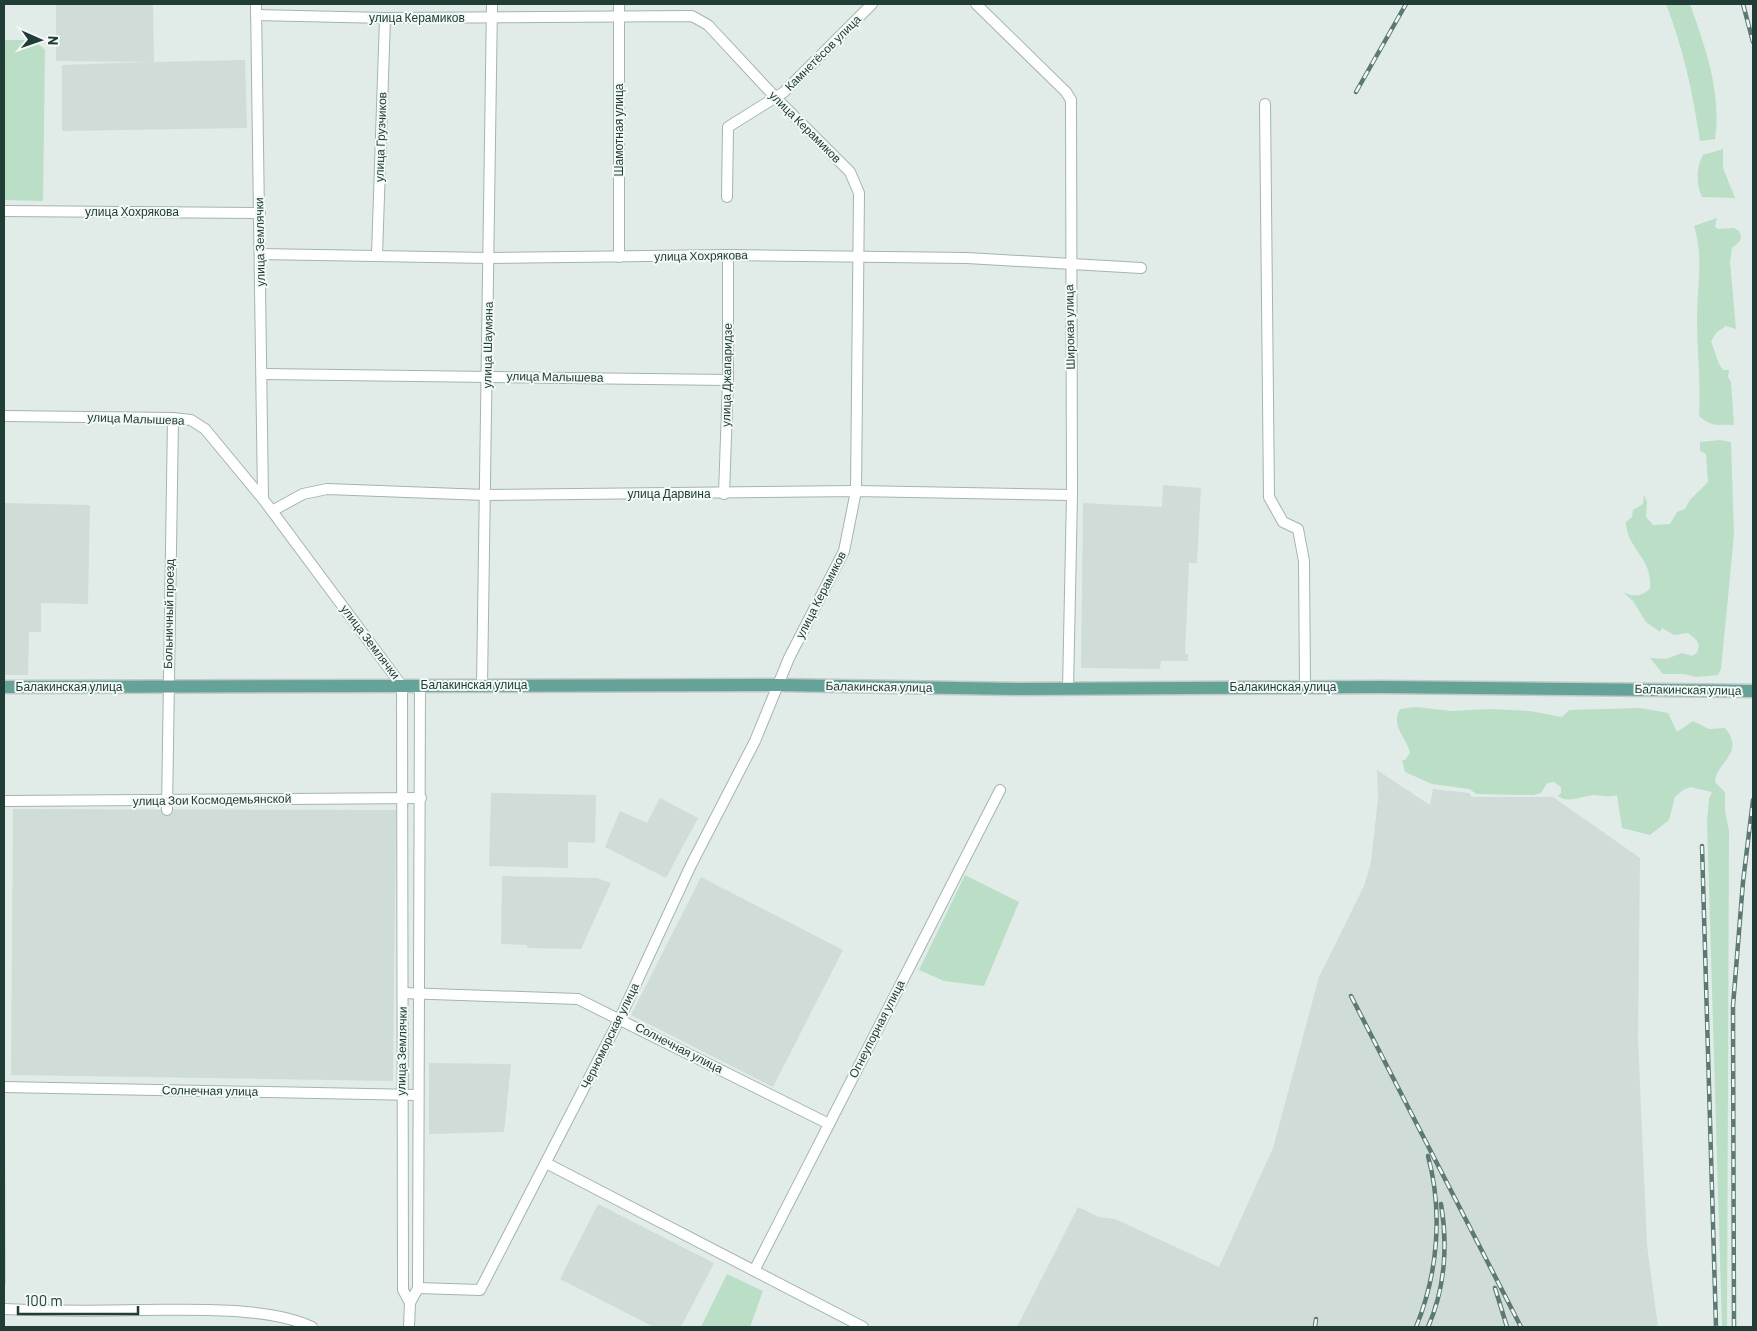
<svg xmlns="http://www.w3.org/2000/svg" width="1757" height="1331" font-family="Barlow,sans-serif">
  <rect width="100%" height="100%" fill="#e1ece8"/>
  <!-- built -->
  <g fill="#d0dcd7">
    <polygon points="56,4 153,4 154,62 245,60 247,128 62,131 62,65 148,62 56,61"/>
    <polygon points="1163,485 1201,488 1197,563 1189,563 1185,654 1188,654 1188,661 1161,661 1160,669 1081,668 1083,503 1162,507"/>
    <polygon points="4,503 90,505 88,604 41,603 41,632 29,632 28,675 4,675"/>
    <polygon points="1377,770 1430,805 1433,789 1469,793 1472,797 1553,797 1640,858 1638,1039 1647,1245 1658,1327 1017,1327 1078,1207 1099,1217 1115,1219 1219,1267 1273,1148 1319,977 1364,886 1371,862 1378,798"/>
    <polygon points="491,793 596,795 595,843 568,842 568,868 489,866"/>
    <polygon points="660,798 698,818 666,878 605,847 620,811 647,823"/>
    <polygon points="13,809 396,810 393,1081 11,1075"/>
    <polygon points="502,876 597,878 611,883 581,949 527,948 527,945 501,944"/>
    <polygon points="701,877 843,950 773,1087 631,1015"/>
    <polygon points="429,1063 511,1064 504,1132 429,1134"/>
    <polygon points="598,1204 714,1263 681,1327 654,1327 560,1279"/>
  </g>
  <!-- green -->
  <g fill="#badec6">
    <path d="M1666,4H1690C1705,47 1722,92 1715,139L1700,141C1693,94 1683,47 1666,4Z"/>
    <polygon points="4,40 34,40 45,50 43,201 4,200"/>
    <path d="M1723,149V168L1735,198L1702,197C1696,185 1696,167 1703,155Z"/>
    <path d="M1717,218L1715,227L1718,229L1734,228L1739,231L1741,236L1740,241L1732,248L1730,262L1736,329L1726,326L1717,332L1711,341L1719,364L1723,370H1729L1728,377L1731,382L1734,425C1715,424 1714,428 1699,416C1701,383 1697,351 1697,319C1697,288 1704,256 1694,226Z"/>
    <path d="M1720,440L1731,442L1734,535L1721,669L1718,675L1697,677L1684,674H1663L1650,658L1666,659L1682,653L1692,656L1697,653C1701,642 1697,640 1688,633L1674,635L1662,628L1660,632L1646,622L1633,601L1623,592C1632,597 1643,597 1650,588C1653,558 1626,548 1626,522L1632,517L1633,510L1643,504L1644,495L1647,502L1646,517L1653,525L1670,524L1677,512L1685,509L1690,500L1708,482L1706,454L1700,451V442Z"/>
    <path d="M1415,707L1452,711L1490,709L1530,711L1562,717L1569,710L1640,708L1668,713L1677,732L1693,721L1709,729L1725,728C1746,753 1716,762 1715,782L1725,792V811L1729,831L1727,1327H1722L1707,821L1709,799L1712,792L1690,787L1683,790L1675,797L1669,820L1650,835L1622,828L1617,795C1609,798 1602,795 1593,795C1581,796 1569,804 1558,796L1561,793V787L1554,782L1547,783L1541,793L1533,795L1477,794L1469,789L1432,784L1405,772L1402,760H1405L1410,753C1407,738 1390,726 1400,709Z"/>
    <polygon points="965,875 1019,902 984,986 944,981 919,970"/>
    <polygon points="4,972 6,1285 4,1285"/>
    <polygon points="727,1274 763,1291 750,1327 701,1327"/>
  </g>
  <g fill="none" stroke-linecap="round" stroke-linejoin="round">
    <!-- minor casing -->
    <g stroke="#a4b4b0" stroke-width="12">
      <g id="minor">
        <polyline points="256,4 263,499 402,686 403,1290 410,1303"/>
        <polyline points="619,4 619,257"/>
        <polyline points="976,4 1066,92 1071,100 1072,495 1068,689"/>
        <polyline points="256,15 385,18 692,16 708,25 776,98 850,172 859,193 856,491 844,551 789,658 755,741 691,865 620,1018 480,1290 418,1288"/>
        <polyline points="1265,104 1269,497 1283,522 1298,529 1304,561 1305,687"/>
        <polyline points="727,197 728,127 784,92 872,4"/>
        <polyline points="4,211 260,213"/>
        <polyline points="260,254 489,258 728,255 967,258 1141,268"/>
        <polyline points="377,255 385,18"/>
        <polyline points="263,374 728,380"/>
        <polyline points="4,416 173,418 191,420 205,429 263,499"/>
        <polyline points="724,494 728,380 728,255"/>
        <polyline points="272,511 303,494 327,489 485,495 856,491 1072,495"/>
        <polyline points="482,686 492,4"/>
        <polyline points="4,801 421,798"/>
        <polyline points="167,810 173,418"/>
        <polyline points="403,993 578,999 829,1124"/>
        <polyline points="4,1087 417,1095"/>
        <polyline points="546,1163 863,1327"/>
        <polyline points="755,1269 1000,790"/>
        <path d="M4,1309C50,1311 95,1311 141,1310C190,1310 268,1306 312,1327"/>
        <polyline points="409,1327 410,1303 418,1288 420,685"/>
      </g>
    </g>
    <!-- major casing -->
    <g stroke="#c1c9c7" stroke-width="15">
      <polyline id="major" points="4,687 777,685 1018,689 1382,687 1753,691"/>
    </g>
    <!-- minor -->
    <use href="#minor" stroke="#fff" stroke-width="10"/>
    <!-- major -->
    <use href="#major" stroke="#65a297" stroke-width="12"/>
    <!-- rail casing -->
    <g stroke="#5c7973" stroke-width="4.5">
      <g id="rail">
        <polyline points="1743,4 1753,42"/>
        <polyline points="1356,92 1406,4"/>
        <polyline points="1702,846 1716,1327"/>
        <polyline points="1351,996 1521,1327"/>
        <polyline points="1495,1288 1507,1327"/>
        <polyline points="1315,1327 1316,1319"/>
        <path d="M1416,1327C1438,1274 1443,1211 1428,1156"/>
        <path d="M1428,1327C1445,1289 1448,1245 1441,1204"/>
        <polyline points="1734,1327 1733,1006 1743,882 1753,800"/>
      </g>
    </g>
    <!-- rail -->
    <use href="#rail" stroke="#f2f9f6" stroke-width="2.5" stroke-dasharray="8" stroke-linecap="butt"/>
  </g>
  <g text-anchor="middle" stroke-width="4" stroke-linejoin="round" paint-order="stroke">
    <!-- street labels -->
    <g font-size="12" fill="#213d38" stroke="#f2f9f6">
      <text x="417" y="22">улица Керамиков</text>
      <text transform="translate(823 53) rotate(-45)" y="4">Камнетёсов улица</text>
      <text transform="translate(805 127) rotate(45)" y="4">улица Керамиков</text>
      <text transform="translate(619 130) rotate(-90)" y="4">Шамотная улица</text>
      <text transform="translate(381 137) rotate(-88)" y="4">улица Грузчиков</text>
      <text x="132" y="216">улица Хохрякова</text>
      <text transform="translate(260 242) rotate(-91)" y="4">улица Землячки</text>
      <text transform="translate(701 256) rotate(-1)" y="4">улица Хохрякова</text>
      <text transform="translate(1070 327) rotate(-91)" y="4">Широкая улица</text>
      <text transform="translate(488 345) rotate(-89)" y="4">улица Шаумяна</text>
      <text transform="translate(727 375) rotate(-89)" y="4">улица Джапаридзе</text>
      <text transform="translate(555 377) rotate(1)" y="4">улица Малышева</text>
      <text transform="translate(136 419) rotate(2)" y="4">улица Малышева</text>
      <text x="669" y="498">улица Дарвина</text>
      <text transform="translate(821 595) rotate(-63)" y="4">улица Керамиков</text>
      <text transform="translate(169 614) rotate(-89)" y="4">Больничный проезд</text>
      <text transform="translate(370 642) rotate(53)" y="4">улица Землячки</text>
      <text x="474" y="689">Балакинская улица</text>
      <text x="69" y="691">Балакинская улица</text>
      <text transform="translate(879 687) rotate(1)" y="4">Балакинская улица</text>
      <text x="1283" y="691">Балакинская улица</text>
      <text transform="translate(1688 690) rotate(1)" y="4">Балакинская улица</text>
      <text transform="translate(212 800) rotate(-1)" y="4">улица Зои Космодемьянской</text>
      <text transform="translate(877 1029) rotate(-63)" y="4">Огнеупорная улица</text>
      <text transform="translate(610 1036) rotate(-64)" y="4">Черноморская улица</text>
      <text transform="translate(679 1048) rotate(27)" y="4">Солнечная улица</text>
      <text transform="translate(402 1051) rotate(-89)" y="4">улица Землячки</text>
      <text transform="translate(210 1091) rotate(1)" y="4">Солнечная улица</text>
    </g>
  </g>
  <!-- border -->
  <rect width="1757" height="1331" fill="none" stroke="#213d38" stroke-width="10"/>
  <!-- north arrow -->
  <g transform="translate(40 40) rotate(92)" stroke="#f2f9f6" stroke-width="4" paint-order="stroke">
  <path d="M0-4L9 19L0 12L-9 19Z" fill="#213d38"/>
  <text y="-8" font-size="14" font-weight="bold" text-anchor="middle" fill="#213d38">N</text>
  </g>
  <!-- scale -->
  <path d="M18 1306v8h120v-8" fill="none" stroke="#213d38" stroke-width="2.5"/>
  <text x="25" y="1306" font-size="15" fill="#213d38" stroke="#f2f9f6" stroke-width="4" paint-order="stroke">100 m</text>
</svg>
